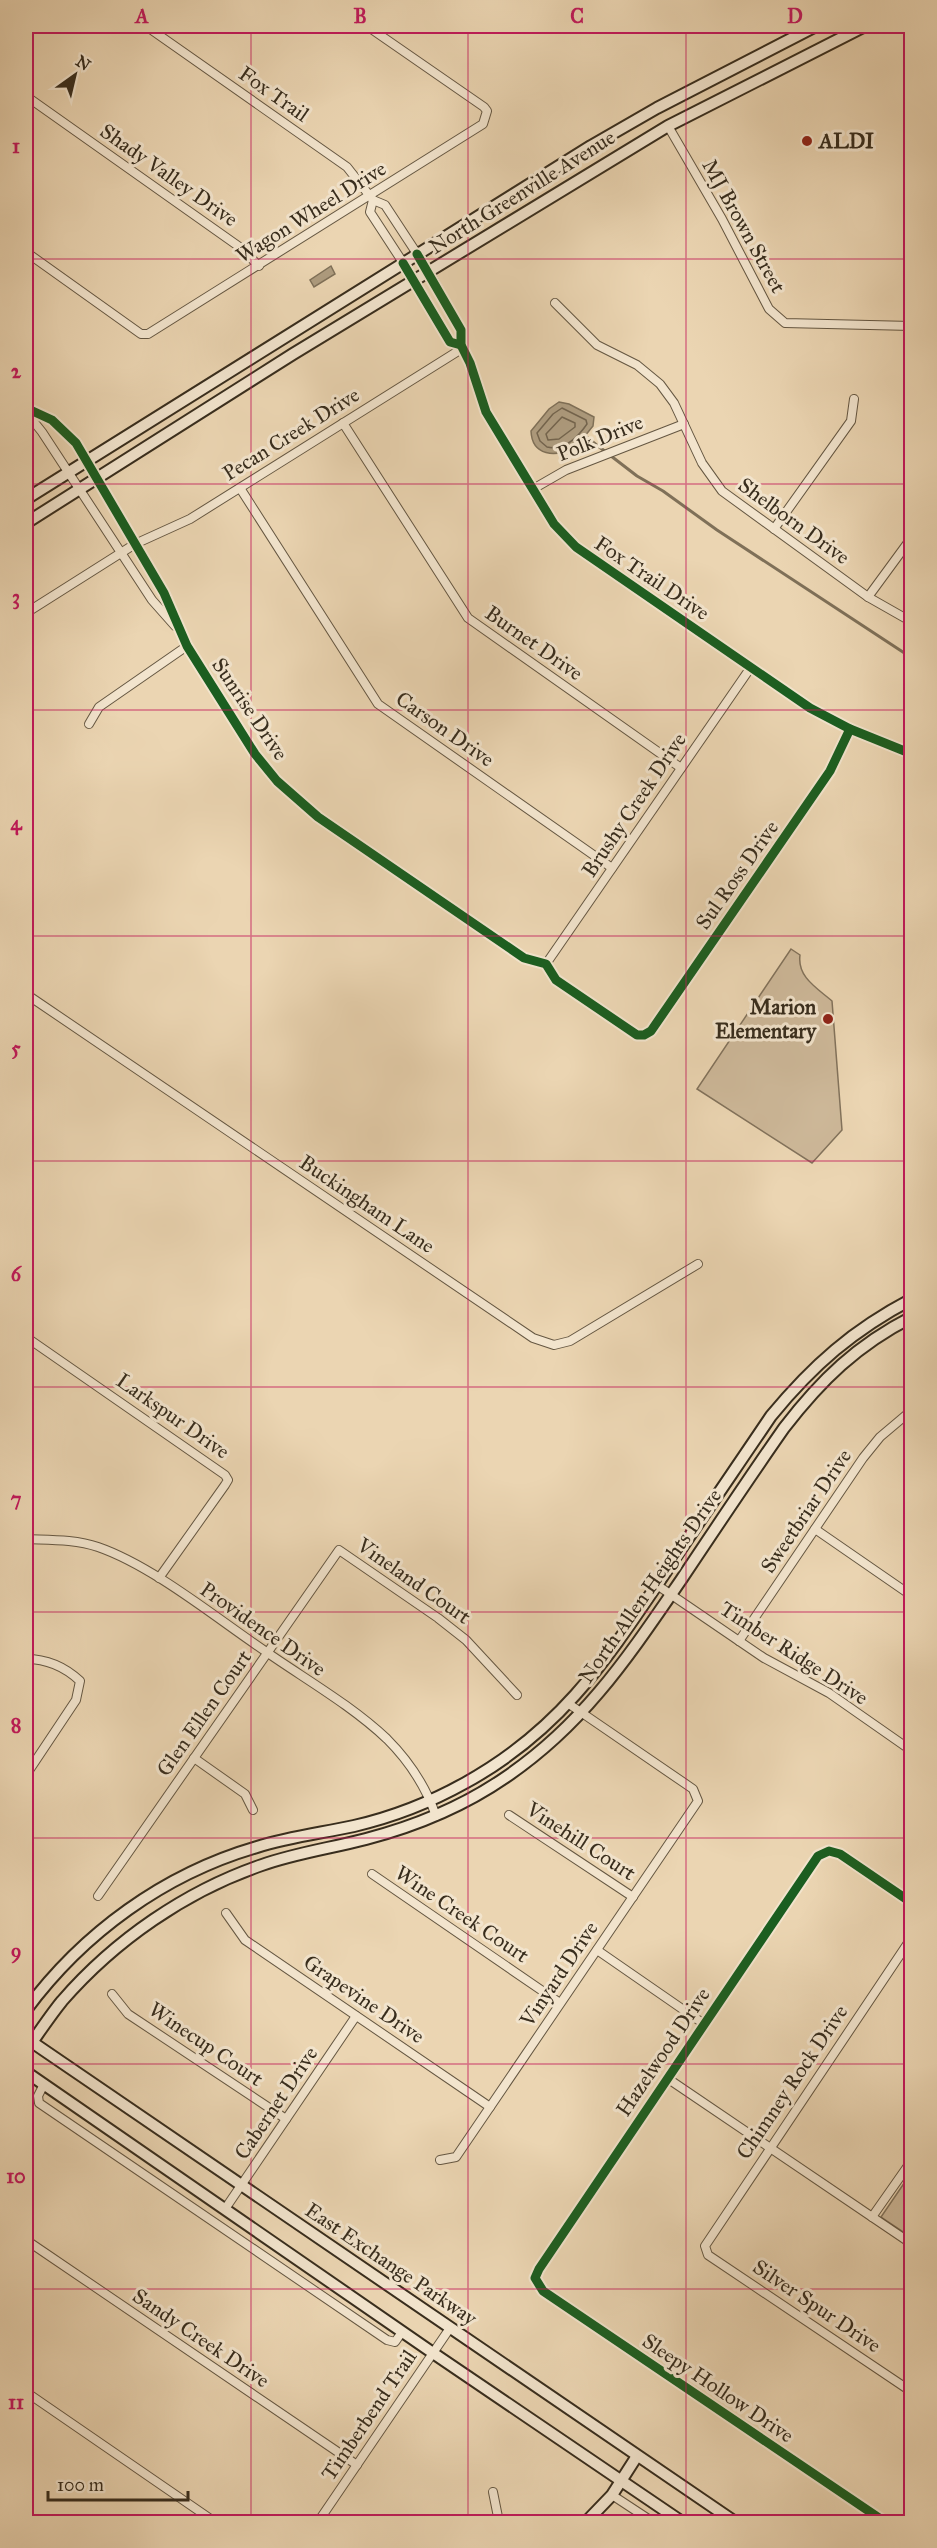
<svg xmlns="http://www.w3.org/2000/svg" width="937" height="2548" font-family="'IM FELL Great Primer',serif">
  <rect width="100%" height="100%" fill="#ebd5b2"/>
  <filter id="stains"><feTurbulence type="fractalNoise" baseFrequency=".00333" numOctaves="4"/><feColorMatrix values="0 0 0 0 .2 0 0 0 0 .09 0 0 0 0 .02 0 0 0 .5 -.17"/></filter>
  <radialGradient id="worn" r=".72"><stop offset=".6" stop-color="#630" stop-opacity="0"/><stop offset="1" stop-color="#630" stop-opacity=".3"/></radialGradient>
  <!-- green -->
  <g fill="#cdb899" stroke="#82725b" stroke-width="1.5">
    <path d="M791,949L800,955C797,977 817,988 832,1001L842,1130L812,1163L697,1089Z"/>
    <polygon points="911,2173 911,2237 881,2217"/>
  </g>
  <!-- water -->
  <g fill="#ae9c7f" stroke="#7f7058" stroke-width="1.5">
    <polygon points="331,266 335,274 314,287 310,280"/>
    <path d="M559,402L569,404L594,417L593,426C587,433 581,442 573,447C556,458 532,456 531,431L549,409Z"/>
  </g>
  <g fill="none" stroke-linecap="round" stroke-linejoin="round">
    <!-- shore -->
    <g stroke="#73644e" stroke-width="1.5">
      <path d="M562,408L586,420L587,424C578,437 564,451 547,447L540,441L537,433L553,414Z"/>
      <polygon points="562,417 575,423 575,427 559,439 548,440 546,434"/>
    </g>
    <!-- stream -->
    <polyline stroke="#7f7058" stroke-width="3" points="585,436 637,476 663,491 717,530 912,658"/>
    <!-- street casing -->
    <g stroke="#655742" stroke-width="10">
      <g id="street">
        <polyline points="146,26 347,167 373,200 385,205 429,272 461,330 461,345 470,363 486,412 554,524 576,547 810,708 850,729 912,754"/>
        <polyline points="26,96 241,248 259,266"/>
        <polyline points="668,126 722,219 769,309 785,323 912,326"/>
        <polyline points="373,200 370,212 415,281 450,342 461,345"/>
        <polyline points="26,252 141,334 148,334 483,124 487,111 484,107 367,26"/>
        <polyline points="555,303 597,345 637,365 660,384 674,403 702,463 722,491 868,597 912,622"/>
        <polyline points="26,408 52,420 76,443 164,593 187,646 255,754 277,781 318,817 524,958 546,964 556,980 637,1035 644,1035 651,1031 830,771 850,729"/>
        <polyline points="26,412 42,432 152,600 175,626"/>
        <polyline points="343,423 468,618 681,768"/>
        <polyline points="240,488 378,704 612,868"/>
        <polyline points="533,489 566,470 684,424"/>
        <polyline points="774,529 851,421 854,399"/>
        <polyline points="868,597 912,537"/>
        <polyline points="26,613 135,544 190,519 463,348"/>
        <polyline points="89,724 99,707 187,646"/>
        <polyline points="546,964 751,667"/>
        <polyline points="26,994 533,1338 554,1345 570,1341 698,1264"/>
        <polyline points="26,1337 225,1475 228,1480 225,1485 159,1578"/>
        <polyline points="815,1529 912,1596"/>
        <path d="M26,1539C49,1540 75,1539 98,1547C153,1566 216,1618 265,1651C305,1679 351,1705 387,1739C409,1761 426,1787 436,1816"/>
        <polyline points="657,1585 764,1658 829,1693 912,1751"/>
        <polyline points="739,1641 863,1458 880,1437 912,1410"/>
        <path d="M26,1659C47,1659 64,1666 80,1681L76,1700L26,1775"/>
        <polyline points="194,1758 245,1794 253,1810"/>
        <polyline points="509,1815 633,1897"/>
        <polyline points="372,1874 560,2003"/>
        <polyline points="98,1896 339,1550 438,1618 466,1640 517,1695"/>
        <polyline points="226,1913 245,1940 490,2107"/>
        <polyline points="912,1937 705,2246 708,2255 912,2392"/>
        <polyline points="597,1950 704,2024"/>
        <polyline points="112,1994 128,2014 286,2119"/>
        <polyline points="667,2078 912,2244"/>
        <polyline points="44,2084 38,2096 39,2103 387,2340 395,2342 402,2332"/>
        <polyline points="440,2160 456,2157 698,1801 693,1789 569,1704"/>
        <polyline points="225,2209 356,2016"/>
        <polyline points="872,2217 912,2160"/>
        <polyline points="26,2240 357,2465"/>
        <polyline points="26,2392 215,2522"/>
        <polyline points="493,2492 499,2522"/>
        <polyline points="612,2495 653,2522"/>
        <polyline points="318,2522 450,2328"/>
        <polyline points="885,2522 543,2291 535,2278 539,2269 818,1856 829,1851 840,1854 912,1903"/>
      </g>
    </g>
    <!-- secondary casing -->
    <g stroke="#382d1d" stroke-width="14">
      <g id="secondary">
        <polyline points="26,499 591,146 657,108 816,26"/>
        <polyline points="26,523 293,354 668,126 865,26"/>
        <path d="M26,2010C83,1933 164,1874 257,1847C289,1837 322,1833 354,1826C393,1817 431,1802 465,1783C561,1730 606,1660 665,1573C700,1520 736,1468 771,1416C813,1365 853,1330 912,1299"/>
        <polyline points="26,2038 735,2522"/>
        <path d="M26,2051C38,2034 49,2017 62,2001C115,1940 186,1891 262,1865C296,1853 332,1848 366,1839C416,1826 464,1806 506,1777C584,1724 628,1657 681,1580C715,1529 749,1478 784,1428C821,1380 857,1345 912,1317"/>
        <polyline points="26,2072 433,2353 682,2522"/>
        <polyline points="586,2522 612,2495 637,2456"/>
      </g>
    </g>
    <!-- street -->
    <use href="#street" stroke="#f2e4cd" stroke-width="8"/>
    <!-- secondary -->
    <use href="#secondary" stroke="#f2e4cd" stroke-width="10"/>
    <!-- cycleway casing -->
    <g stroke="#f2e4cd" stroke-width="13">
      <g id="cycleway">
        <polyline points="417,254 461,330 461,345 470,363 486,412 554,524 576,547 810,708 850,729 912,754"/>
        <polyline points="403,263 450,342 461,345"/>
        <polyline points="26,408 52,420 76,443 164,593 187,646 255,754 277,781 318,817 524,958 546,964 556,980 637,1035 644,1035 651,1031 830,771 850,729"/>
        <polyline points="885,2522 543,2291 535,2278 539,2269 818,1856 829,1851 840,1854 912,1903"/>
      </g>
    </g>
    <!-- cycleway -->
    <use href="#cycleway" stroke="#1b5e20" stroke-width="9"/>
  </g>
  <!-- grid -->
  <path fill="none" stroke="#c2185b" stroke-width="1.5" stroke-opacity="0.55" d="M251,26V2522M468,26V2522M686,26V2522M26,259H912M26,484H912M26,710H912M26,936H912M26,1161H912M26,1387H912M26,1612H912M26,1838H912M26,2064H912M26,2289H912"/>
  <!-- markers -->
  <g fill="#8f2418" stroke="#f2e4cd" stroke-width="2">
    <circle cx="807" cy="141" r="6"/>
    <circle cx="828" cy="1019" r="6"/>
  </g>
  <g text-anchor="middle" stroke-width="6" stroke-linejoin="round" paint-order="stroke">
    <!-- street labels -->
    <g font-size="21" fill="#382d1d" stroke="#f2e4cd">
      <text transform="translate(274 94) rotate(35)" y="7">Fox Trail</text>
      <text transform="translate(169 175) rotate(35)" y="7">Shady Valley Drive</text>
      <text transform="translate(522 192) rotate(-32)" y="7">North Greenville Avenue</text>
      <text transform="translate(311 212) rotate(-32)" y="7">Wagon Wheel Drive</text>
      <text transform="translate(744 226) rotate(61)" y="7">MJ Brown Street</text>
      <text transform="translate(291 434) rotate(-32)" y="7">Pecan Creek Drive</text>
      <text transform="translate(600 438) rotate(-22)" y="7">Polk Drive</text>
      <text transform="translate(794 521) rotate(36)" y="7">Shelborn Drive</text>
      <text transform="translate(652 578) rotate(34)" y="7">Fox Trail Drive</text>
      <text transform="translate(534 643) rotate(35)" y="7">Burnet Drive</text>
      <text transform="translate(250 709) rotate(56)" y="7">Sunrise Drive</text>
      <text transform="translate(445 729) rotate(35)" y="7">Carson Drive</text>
      <text transform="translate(634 805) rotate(-56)" y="7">Brushy Creek Drive</text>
      <text transform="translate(737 875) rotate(-55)" y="7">Sul Ross Drive</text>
      <text transform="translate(367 1204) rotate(34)" y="7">Buckingham Lane</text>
      <text transform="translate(173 1416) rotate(35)" y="7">Larkspur Drive</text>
      <text transform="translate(806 1511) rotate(-56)" y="7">Sweetbriar Drive</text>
      <text transform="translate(414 1581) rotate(35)" y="7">Vineland Court</text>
      <text transform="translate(650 1586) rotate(-55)" y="7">North Allen Heights Drive</text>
      <text transform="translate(263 1629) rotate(35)" y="7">Providence Drive</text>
      <text transform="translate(794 1653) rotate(33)" y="7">Timber Ridge Drive</text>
      <text transform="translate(204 1713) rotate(-55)" y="7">Glen Ellen Court</text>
      <text transform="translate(581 1841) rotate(33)" y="7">Vinehill Court</text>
      <text transform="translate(462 1914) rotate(34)" y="7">Wine Creek Court</text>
      <text transform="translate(559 1974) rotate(-56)" y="7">Vinyard Drive</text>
      <text transform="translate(364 1999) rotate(34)" y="7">Grapevine Drive</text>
      <text transform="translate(206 2044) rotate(34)" y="7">Winecup Court</text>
      <text transform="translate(663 2052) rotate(-56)" y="7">Hazelwood Drive</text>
      <text transform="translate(792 2082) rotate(-56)" y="7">Chimney Rock Drive</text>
      <text transform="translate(276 2103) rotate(-56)" y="7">Cabernet Drive</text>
      <text transform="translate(391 2264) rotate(34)" y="7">East Exchange Parkway</text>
      <text transform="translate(817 2306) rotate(34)" y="7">Silver Spur Drive</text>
      <text transform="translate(201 2338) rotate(34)" y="7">Sandy Creek Drive</text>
      <text transform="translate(718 2388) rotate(34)" y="7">Sleepy Hollow Drive</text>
      <text transform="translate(369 2415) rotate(-56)" y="7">Timberbend Trail</text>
    </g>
    <!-- poi labels -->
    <g font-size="21" font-weight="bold" fill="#382d1d" stroke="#f2e4cd" text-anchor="start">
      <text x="819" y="148">ALDI</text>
      <text x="816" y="1014" text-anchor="end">Marion<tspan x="816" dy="24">Elementary</tspan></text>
    </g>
  </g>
  <!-- margin -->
  <rect width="937" height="2548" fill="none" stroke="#ebd5b2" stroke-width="66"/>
  <!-- north arrow -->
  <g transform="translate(75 75) rotate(34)" stroke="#f2e4cd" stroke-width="4.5" paint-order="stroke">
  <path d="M0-4.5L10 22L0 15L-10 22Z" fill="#382d1d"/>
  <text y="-9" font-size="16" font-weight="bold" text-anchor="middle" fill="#382d1d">N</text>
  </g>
  <!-- scale -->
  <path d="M48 2491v9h140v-9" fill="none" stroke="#382d1d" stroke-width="3"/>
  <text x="57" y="2491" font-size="18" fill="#382d1d" stroke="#f2e4cd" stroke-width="4.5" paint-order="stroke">100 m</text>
  <rect x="33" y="33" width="871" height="2482" fill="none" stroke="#c2185b" stroke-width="2"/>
  <g font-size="20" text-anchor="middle" font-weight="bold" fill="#c2185b">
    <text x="142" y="23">A</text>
    <text x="360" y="23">B</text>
    <text x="577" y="23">C</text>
    <text x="795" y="23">D</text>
    <text x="16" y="153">1</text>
    <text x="16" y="378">2</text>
    <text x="16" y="604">3</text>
    <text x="16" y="830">4</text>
    <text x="16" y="1055">5</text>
    <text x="16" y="1281">6</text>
    <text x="16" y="1506">7</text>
    <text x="16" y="1732">8</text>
    <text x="16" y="1958">9</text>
    <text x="16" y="2183">10</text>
    <text x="16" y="2409">11</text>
  </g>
  <rect width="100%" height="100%" filter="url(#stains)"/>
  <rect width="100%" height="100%" fill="url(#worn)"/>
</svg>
